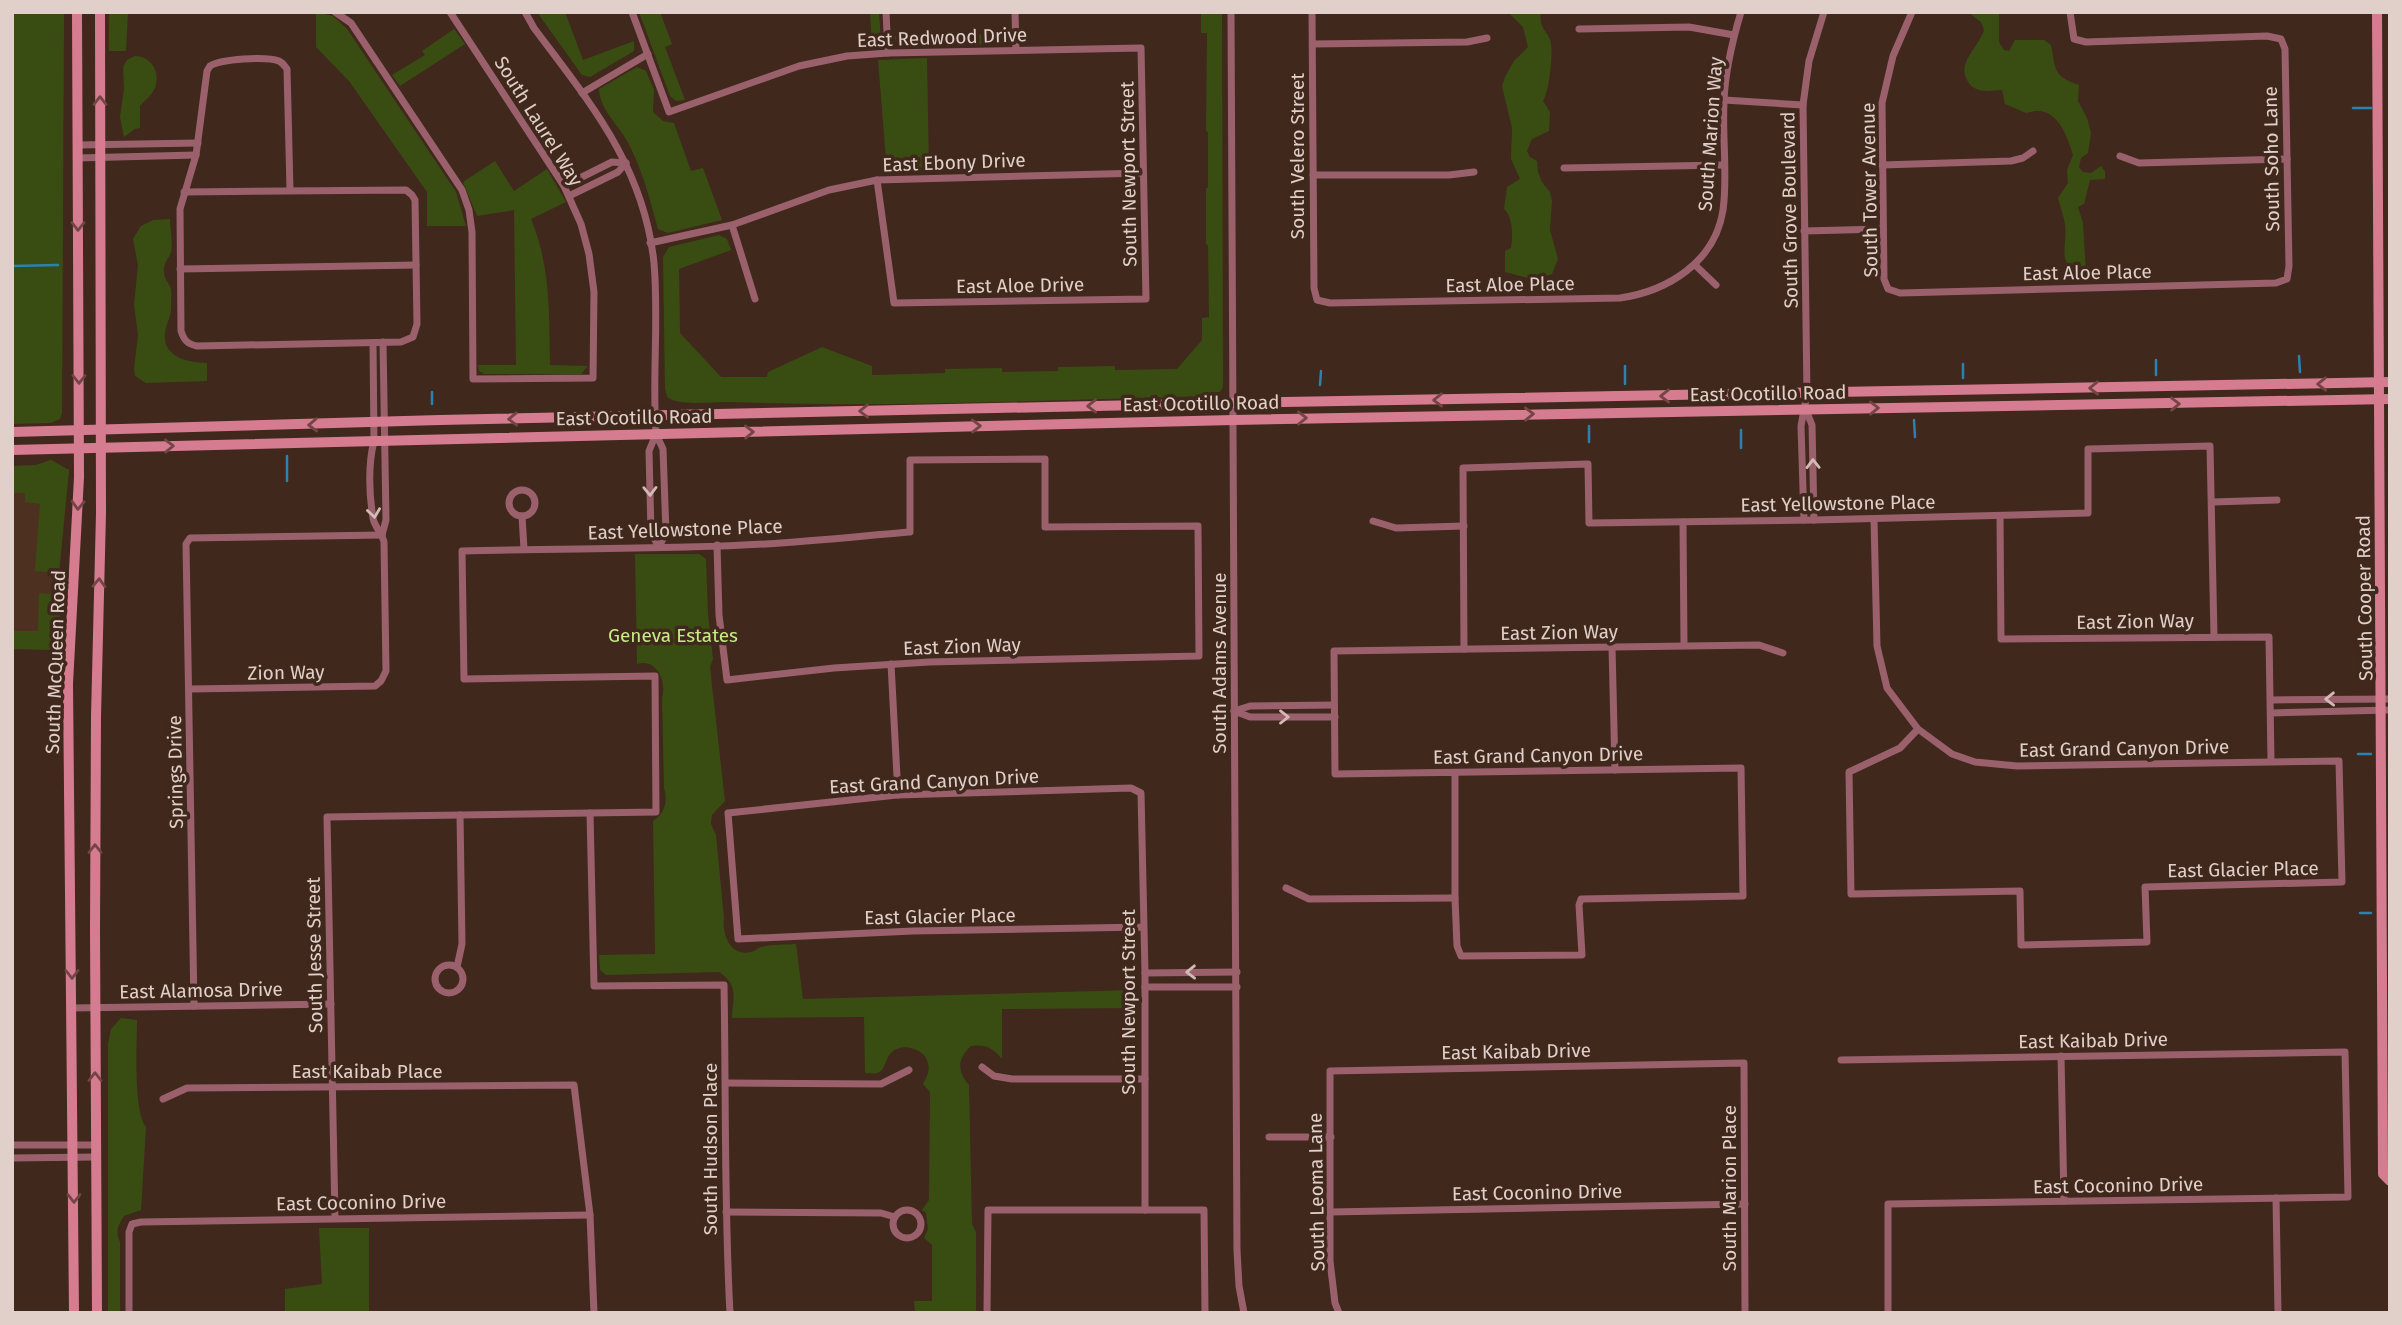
<svg xmlns="http://www.w3.org/2000/svg" width="2402" height="1325" font-family="'Fira Sans',sans-serif">
  <rect width="100%" height="100%" fill="#40281c"/>
  <!-- built -->
  <polygon fill="#4e3021" points="51,460 69,470 59,573 61,610 59,650 12,649 12,466 36,465"/>
  <!-- green -->
  <g fill="#394d13">
    <polygon points="12,12 64,12 62,413 60,419 51,423 12,424"/>
    <polygon points="109,12 128,12 126,51 109,51"/>
    <polygon points="316,12 333,16 347,29 456,192 466,226 427,226 427,192 349,81 316,47"/>
    <polygon points="537,12 565,12 583,60 634,41 634,51 590,77 582,75"/>
    <polygon points="639,12 660,12 672,44 665,47 685,100 676,101 670,96"/>
    <polygon points="870,12 879,12 881,41 872,47"/>
    <path d="M1201,12H1222L1223,387L1220,392L1210,396C1050,400 890,408 730,402C713,401 680,407 667,397L665,388L663,257L669,247L719,235L727,239L731,250L679,269L680,333L721,377H767L768,372L822,347L872,366V375L945,373V369L1002,368V372L1058,371V367L1115,366V370L1177,369L1202,340V318L1209,317L1208,245L1206,244V188H1208V132L1206,131L1207,33H1201Z"/>
    <path d="M1508,12H1541C1538,30 1549,30 1551,44C1553,56 1549,92 1543,101L1550,112L1549,131L1532,139L1527,151L1530,157L1537,161L1538,172L1542,182L1550,192L1552,201L1550,230L1558,259L1552,274L1536,280L1505,272V251L1511,248C1513,236 1513,217 1504,209L1507,187L1520,179L1511,159L1512,128L1502,86L1505,77L1514,61L1528,47L1523,27Z"/>
    <path d="M1968,12H1999V42L2004,50L2009,51L2015,40H2044L2051,45C2056,69 2052,76 2079,85L2078,101L2087,118L2091,133L2088,153L2081,158L2079,167L2083,172L2091,173L2101,166L2105,172V179L2090,180L2084,204L2078,207L2083,223L2086,274C2054,267 2068,247 2065,225C2064,215 2060,207 2058,198L2068,183L2067,170L2073,155C2066,132 2055,103 2026,113L2005,104L2002,90C1989,91 1974,94 1967,80C1957,62 1979,47 1984,30L1981,22Z"/>
    <polygon points="454,29 465,44 400,86 392,75 425,55 422,51"/>
    <polygon points="1007,34 1005,40 998,44 902,45 897,43 894,36"/>
    <path d="M135,56C151,56 161,72 155,88C152,95 145,100 140,106V128L135,129L124,137L120,117L124,89L123,67L127,60Z"/>
    <polygon points="927,58 929,171 887,172 878,60"/>
    <path d="M637,67L646,71L654,90L653,112L663,121L674,123L691,171L703,168L722,220L668,233L658,229C650,200 642,168 627,141C618,124 600,110 599,89Z"/>
    <path d="M495,161L514,191L547,169L566,202L531,219C551,267 549,315 550,365L588,366L581,374H484L479,371L478,365H516L514,210L477,216L463,182Z"/>
    <path d="M170,219C170,229 173,242 171,252C169,259 163,263 164,272C164,278 167,281 170,286C172,291 171,297 171,302C172,317 167,320 165,333C162,358 190,363 207,363V381L146,383L135,376L134,369L138,335L134,305L138,265L133,239L141,226L153,220Z"/>
    <polygon points="51,460 69,470 59,573 35,571 40,504 25,502 25,493 12,493 12,466 36,465"/>
    <path d="M635,554H699L706,559L708,614L713,659L710,667L725,801L712,815L711,824L716,835L724,918C722,934 730,957 751,952C755,951 758,948 761,947C772,944 785,945 796,944L803,999L1134,990L1133,1008L1002,1009V1059C993,1048 986,1044 971,1046C957,1059 957,1071 969,1085L972,1224L976,1232V1313L915,1312L914,1301H932V1245L924,1238L928,1229L926,1213L922,1210L929,1200L930,1092L923,1084C927,1077 930,1071 928,1063C925,1049 903,1042 892,1052C886,1057 886,1066 881,1071C876,1075 871,1073 865,1073L864,1017L732,1018C733,997 739,985 719,972L606,975L600,970L599,955L655,954L653,821C665,813 668,802 664,788L662,698C667,682 657,658 637,664Z"/>
    <polygon points="39,593 61,595 59,650 12,649 12,631 38,631"/>
    <path d="M121,1018L137,1020C137,1043 133,1111 146,1127L141,1210L124,1216C118,1225 115,1232 120,1242V1313H108V1044L111,1029Z"/>
    <polygon points="319,1228 369,1228 369,1313 285,1313 285,1289 322,1284"/>
  </g>
  <g fill="none" stroke-linecap="round" stroke-linejoin="round">
    <!-- stream -->
    <g stroke="#2982af" stroke-width="2.5">
      <polyline points="2353,108 2371,108"/>
      <polyline points="12,266 58,265"/>
      <polyline points="2299,356 2300,372"/>
      <polyline points="2156,360 2156,375"/>
      <polyline points="1963,364 1963,378"/>
      <polyline points="1625,366 1625,384"/>
      <polyline points="1320,385 1321,371"/>
      <polyline points="432,392 432,404"/>
      <polyline points="1914,420 1915,437"/>
      <polyline points="1589,426 1589,442"/>
      <polyline points="1741,430 1741,448"/>
      <polyline points="287,456 287,481"/>
      <polyline points="2358,754 2371,754"/>
      <polyline points="2360,913 2371,913"/>
    </g>
    <!-- street -->
    <g stroke="#9a616d" stroke-width="7">
      <polyline points="335,12 351,23 462,190 469,210 472,232 473,379 593,378 594,292 589,254 581,224 564,186 450,12"/>
      <path d="M525,12L534,28C590,103 644,166 654,263C659,320 652,377 656,434L663,449L666,533L659,547"/>
      <polyline points="632,12 669,112 799,66 847,56 888,53 1141,48 1146,299 894,303 877,180"/>
      <polyline points="886,12 888,53"/>
      <polyline points="1015,12 1016,50"/>
      <polyline points="1231,12 1237,1250 1239,1286 1244,1313"/>
      <path d="M1312,12L1314,288L1317,300L1330,303L1620,298C1668,291 1715,262 1723,210C1728,175 1722,138 1724,102C1725,71 1732,42 1741,12"/>
      <polyline points="1912,12 1893,56 1882,103 1884,279 1888,289 1900,293 2276,283 2287,279 2289,266 2285,49 2281,39 2267,36 2086,42 2074,39 2070,12"/>
      <polyline points="1579,29 1689,27 1734,35"/>
      <polyline points="1313,44 1467,42 1487,38"/>
      <polyline points="582,93 648,54"/>
      <polyline points="1724,100 1803,105"/>
      <polyline points="78,145 198,143"/>
      <polyline points="2120,156 2139,163 2287,159"/>
      <polyline points="77,158 196,155"/>
      <polyline points="1882,165 2011,161 2023,158 2033,151"/>
      <polyline points="1564,168 1724,165"/>
      <polyline points="1313,175 1449,175 1474,172"/>
      <polyline points="564,186 612,162 626,163"/>
      <path d="M184,192L406,190L412,195L415,200L417,324L413,337L401,342L197,346C187,344 184,340 181,331L180,209L196,155L207,71L210,66C221,59 266,56 279,61C283,63 284,65 287,69L290,190"/>
      <polyline points="569,196 618,172 626,163"/>
      <polyline points="732,225 755,299"/>
      <polyline points="1804,231 1883,229"/>
      <polyline points="650,243 732,225 829,190 877,180 1143,173"/>
      <polyline points="1695,265 1716,285"/>
      <polyline points="180,269 416,265"/>
      <polyline points="1806,410 1812,425 1814,520"/>
      <polyline points="656,434 649,451 651,533 659,547"/>
      <circle cx="522" cy="503" r="13"/>
      <polyline points="2212,502 2277,500"/>
      <polyline points="522,516 524,549"/>
      <polyline points="2000,516 2001,639 2269,637 2271,761"/>
      <polyline points="1874,519 1877,646 1887,688 1918,729 1952,754 1975,762 2017,766 2339,761 2342,882 2145,887 2147,942 2021,945 2020,891 1851,894 1849,772 1900,748 1918,729"/>
      <polyline points="1804,520 1801,426 1807,394 1803,105 1809,61 1824,12"/>
      <polyline points="1373,521 1396,528 1464,526"/>
      <polyline points="1683,522 1684,645"/>
      <polyline points="382,535 386,520 383,342"/>
      <polyline points="1612,647 1615,770"/>
      <polyline points="1464,649 1463,468 1588,464 1589,523 1814,520 2088,513 2088,449 2210,446 2214,636"/>
      <polyline points="891,664 898,795"/>
      <path d="M190,689L375,686L381,681L386,671L384,542C382,533 374,526 373,518C369,494 368,464 374,441L373,343"/>
      <polyline points="2271,700 2390,699"/>
      <polyline points="1234,711 1250,717 1335,717"/>
      <polyline points="1234,711 1250,706 1334,705"/>
      <polyline points="2271,713 2390,710"/>
      <polyline points="1455,773 1455,898 1457,946 1461,956 1582,955 1579,905 1581,899 1743,896 1741,768 1335,774 1334,651 1759,645 1783,653"/>
      <path d="M590,813L594,986L724,985C726,1094 724,1204 730,1313"/>
      <polyline points="1286,888 1309,899 1455,898"/>
      <polyline points="1144,927 913,931 738,939 728,813 897,795 1131,788 1141,793 1145,973 1145,1210"/>
      <circle cx="449" cy="979" r="14"/>
      <polyline points="457,967 462,944 460,815"/>
      <polyline points="1145,973 1237,972"/>
      <polyline points="1145,987 1237,987"/>
      <polyline points="194,1006 186,544 190,538 382,535"/>
      <polyline points="72,1008 331,1004"/>
      <polyline points="2061,1056 2064,1201"/>
      <polyline points="1841,1060 2345,1052 2348,1197 1888,1204 1888,1313"/>
      <polyline points="982,1067 994,1076 1012,1079 1145,1079"/>
      <polyline points="726,1083 881,1084 909,1070"/>
      <polyline points="163,1099 187,1088 574,1085 590,1215 594,1313"/>
      <polyline points="1269,1137 1331,1137"/>
      <polyline points="12,1145 95,1145"/>
      <polyline points="12,1158 96,1157"/>
      <polyline points="2276,1198 2278,1313"/>
      <circle cx="907" cy="1224" r="14"/>
      <polyline points="726,1212 881,1213 895,1217"/>
      <polyline points="1330,1212 1745,1204"/>
      <path d="M335,1218L327,817L656,812L655,676L464,679L462,551C563,548 665,550 766,544C814,541 862,536 910,532V460L1045,459V527L1198,526L1199,656L929,662L834,668L727,680L719,615L717,545"/>
      <polyline points="129,1313 129,1232 132,1224 141,1222 590,1215"/>
      <polyline points="987,1313 988,1210 1204,1210 1205,1313"/>
      <polyline points="1339,1313 1335,1303 1330,1261 1330,1071 1744,1063 1745,1313"/>
    </g>
    <!-- secondary -->
    <g stroke="#d67c91" stroke-width="10">
      <polyline points="2377,12 2383,1174 2390,1181"/>
      <polyline points="12,432 440,420 1233,403 2390,382"/>
      <polyline points="12,450 1234,420 2390,399"/>
      <polyline points="74,1313 68,684 79,477 77,12"/>
      <polyline points="97,1313 95,931 96,716 101,513 100,12"/>
    </g>
  </g>
  <!-- one-way arrows -->
  <defs><path id="oneway-chevron" d="M-2-3.5L2.5 0L-2 3.5" fill="none" stroke-width="1.6" stroke-linecap="round" stroke-linejoin="round" transform="scale(1.75)"/></defs>
  <g stroke="#744545">
    <use href="#oneway-chevron" transform="translate(100 101) rotate(-90)"/>
    <use href="#oneway-chevron" transform="translate(78 226) rotate(90)"/>
    <use href="#oneway-chevron" transform="translate(79 379) rotate(90)"/>
    <use href="#oneway-chevron" transform="translate(2322 384) rotate(179)"/>
    <use href="#oneway-chevron" transform="translate(2094 388) rotate(179)"/>
    <use href="#oneway-chevron" transform="translate(1665 396) rotate(179)"/>
    <use href="#oneway-chevron" transform="translate(1438 400) rotate(179)"/>
    <use href="#oneway-chevron" transform="translate(2175 404) rotate(-1)"/>
    <use href="#oneway-chevron" transform="translate(1092 406) rotate(179)"/>
    <use href="#oneway-chevron" transform="translate(1874 408) rotate(-1)"/>
    <use href="#oneway-chevron" transform="translate(864 411) rotate(179)"/>
    <use href="#oneway-chevron" transform="translate(1529 414) rotate(-1)"/>
    <use href="#oneway-chevron" transform="translate(1302 418) rotate(-1)"/>
    <use href="#oneway-chevron" transform="translate(513 419) rotate(179)"/>
    <use href="#oneway-chevron" transform="translate(313 425) rotate(178)"/>
    <use href="#oneway-chevron" transform="translate(976 426) rotate(-1)"/>
    <use href="#oneway-chevron" transform="translate(749 432) rotate(-1)"/>
    <use href="#oneway-chevron" transform="translate(169 446) rotate(-1)"/>
    <use href="#oneway-chevron" transform="translate(78 505) rotate(92)"/>
    <use href="#oneway-chevron" transform="translate(99 583) rotate(-88)"/>
    <use href="#oneway-chevron" transform="translate(95 849) rotate(-90)"/>
    <use href="#oneway-chevron" transform="translate(72 974) rotate(90)"/>
    <use href="#oneway-chevron" transform="translate(95 1077) rotate(-90)"/>
    <use href="#oneway-chevron" transform="translate(74 1198) rotate(90)"/>
  </g>
  <g stroke="#d2bab7">
    <use href="#oneway-chevron" transform="translate(1813 464) rotate(-91)"/>
    <use href="#oneway-chevron" transform="translate(650 491) rotate(89)"/>
    <use href="#oneway-chevron" transform="translate(374 513) rotate(82)"/>
    <use href="#oneway-chevron" transform="translate(2330 699) rotate(179)"/>
    <use href="#oneway-chevron" transform="translate(1284 717)"/>
    <use href="#oneway-chevron" transform="translate(1191 972) rotate(179)"/>
  </g>
  <g text-anchor="middle" stroke-width="7" stroke-linejoin="round" paint-order="stroke">
    <!-- street labels -->
    <g font-size="19" fill="#e0d0c9" stroke="#40281c">
      <text transform="translate(942 37) rotate(-2)" y="7">East Redwood Drive</text>
      <text transform="translate(539 121) rotate(58)" y="7">South Laurel Way</text>
      <text transform="translate(1710 134) rotate(-86)" y="7">South Marion Way</text>
      <text transform="translate(1297 156) rotate(-90)" y="7">South Velero Street</text>
      <text transform="translate(2271 159) rotate(-91)" y="7">South Soho Lane</text>
      <text transform="translate(954 162) rotate(-2)" y="7">East Ebony Drive</text>
      <text transform="translate(1128 174) rotate(-91)" y="7">South Newport Street</text>
      <text transform="translate(1869 190) rotate(-91)" y="7">South Tower Avenue</text>
      <text transform="translate(1789 210) rotate(-91)" y="7">South Grove Boulevard</text>
      <text transform="translate(2087 272) rotate(-1)" y="7">East Aloe Place</text>
      <text transform="translate(1510 284) rotate(-1)" y="7">East Aloe Place</text>
      <text transform="translate(1020 285) rotate(-1)" y="7">East Aloe Drive</text>
      <text transform="translate(1768 393) rotate(-1)" y="7">East Ocotillo Road</text>
      <text transform="translate(1201 403) rotate(-1)" y="7">East Ocotillo Road</text>
      <text transform="translate(634 417) rotate(-1)" y="7">East Ocotillo Road</text>
      <text transform="translate(1838 503) rotate(-1)" y="7">East Yellowstone Place</text>
      <text transform="translate(685 529) rotate(-2)" y="7">East Yellowstone Place</text>
      <text transform="translate(2364 598) rotate(-91)" y="7">South Cooper Road</text>
      <text transform="translate(2135 621) rotate(-1)" y="7">East Zion Way</text>
      <text transform="translate(1559 632) rotate(-1)" y="7">East Zion Way</text>
      <text transform="translate(962 646) rotate(-2)" y="7">East Zion Way</text>
      <text transform="translate(55 662) rotate(-88)" y="7">South McQueen Road</text>
      <text transform="translate(1219 663) rotate(-90)" y="7">South Adams Avenue</text>
      <text transform="translate(286 672) rotate(-1)" y="7">Zion Way</text>
      <text transform="translate(2124 748) rotate(-1)" y="7">East Grand Canyon Drive</text>
      <text transform="translate(1538 755) rotate(-1)" y="7">East Grand Canyon Drive</text>
      <text transform="translate(175 772) rotate(-91)" y="7">Springs Drive</text>
      <text transform="translate(934 781) rotate(-3)" y="7">East Grand Canyon Drive</text>
      <text transform="translate(2243 869) rotate(-1)" y="7">East Glacier Place</text>
      <text transform="translate(940 916) rotate(-1)" y="7">East Glacier Place</text>
      <text transform="translate(314 955) rotate(-91)" y="7">South Jesse Street</text>
      <text transform="translate(201 990) rotate(-1)" y="7">East Alamosa Drive</text>
      <text transform="translate(1128 1002) rotate(-90)" y="7">South Newport Street</text>
      <text transform="translate(2093 1040) rotate(-1)" y="7">East Kaibab Drive</text>
      <text transform="translate(1516 1051) rotate(-1)" y="7">East Kaibab Drive</text>
      <text x="367" y="1078">East Kaibab Place</text>
      <text transform="translate(710 1149) rotate(-90)" y="7">South Hudson Place</text>
      <text transform="translate(2118 1185) rotate(-1)" y="7">East Coconino Drive</text>
      <text transform="translate(1729 1188) rotate(-90)" y="7">South Marion Place</text>
      <text transform="translate(1316 1192) rotate(-91)" y="7">South Leoma Lane</text>
      <text transform="translate(1537 1192) rotate(-1)" y="7">East Coconino Drive</text>
      <text transform="translate(361 1202) rotate(-1)" y="7">East Coconino Drive</text>
    </g>
    <!-- park labels -->
    <g font-size="19" fill="#c4ed86" stroke="#40281c">
      <text x="673" y="642">Geneva Estates</text>
    </g>
  </g>
  <!-- border -->
  <rect width="2402" height="1325" fill="none" stroke="#e0d0c9" stroke-width="28"/>
</svg>
